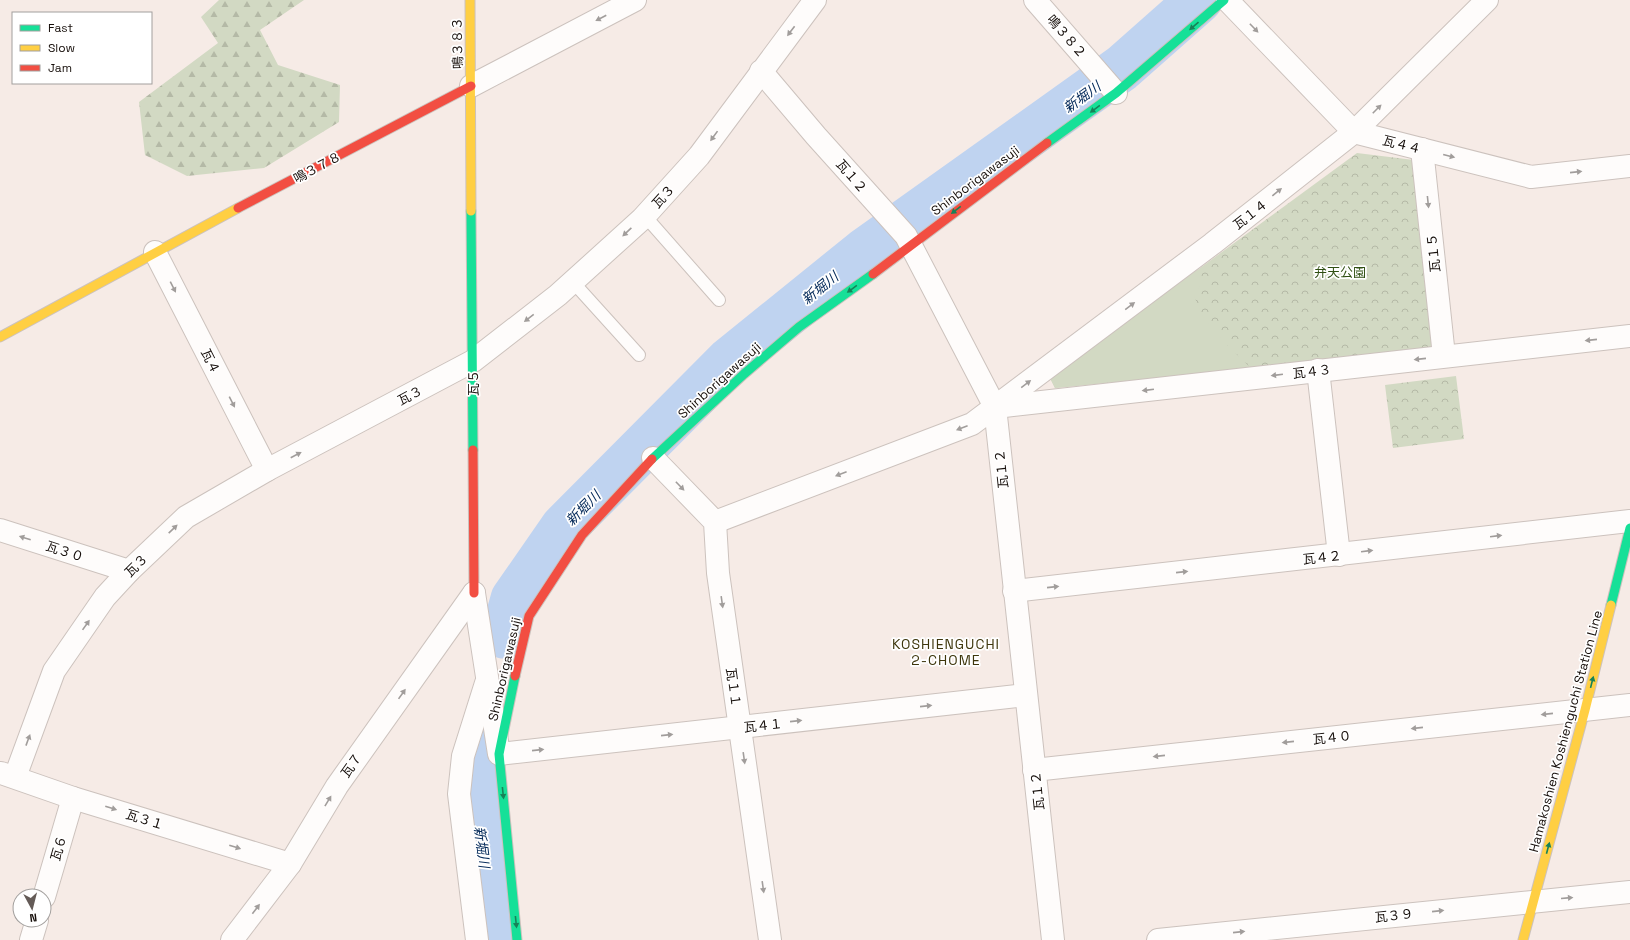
<svg xmlns="http://www.w3.org/2000/svg" width="1630" height="940" font-family="'Space Grotesk','Noto Sans JP',sans-serif">
  <defs>
    <pattern id="forest-firs" width="22" height="20" patternUnits="userSpaceOnUse"><rect width="22" height="20" fill="#d2d9c3"/><path d="M5 1l3.5 6h-7zM16 11l3.5 6h-7z" fill="#b4b9a6"/></pattern>
    <pattern id="park-crowns" width="20" height="18" patternUnits="userSpaceOnUse"><rect width="20" height="18" fill="#d2d9c3"/><path d="M2 6a3 3 0 1 1 6 0M12 15a3 3 0 1 1 6 0" fill="none" stroke="#b4b9a6"/></pattern>
  </defs>
  <rect width="100%" height="100%" fill="#f6ebe6"/>
  <!-- forest -->
  <polygon fill="url(#forest-firs)" points="219,0 304,0 260,30 278,65 340,85 339,122 264,168 187,176 145,155 139,102 218,43 201,17"/>
  <!-- park -->
  <g fill="url(#park-crowns)">
    <polygon points="1357,153 1414,160 1436,350 1055,388 1050,378"/>
    <polygon points="1456,376 1464,439 1393,448 1385,385"/>
  </g>
  <!-- garden -->
  <polygon fill="#d2d9c3" points="1197,270 1204,279 1194,296 1203,317 1226,344 1251,368 1055,388 1050,378"/>
  <g fill="none" stroke-linecap="round" stroke-linejoin="round">
    <!-- river -->
    <g stroke="#bfd3f0" stroke-width="47">
      <polyline points="504,635 514,599 564,527 729,361 864,252 1122,68 1199,0"/>
      <polyline points="479,754 478,814 494,940"/>
    </g>
    <!-- lane casing -->
    <g stroke="#ccc2bd" stroke-width="14">
      <g id="lane">
        <polyline points="645,216 719,300"/>
        <polyline points="573,282 639,355"/>
      </g>
    </g>
    <!-- street casing -->
    <g stroke="#ccc2bd" stroke-width="24">
      <g id="street">
        <polyline points="1035,0 1116,93"/>
        <polyline points="1227,0 1354,132 1531,177 1630,166"/>
        <polyline points="761,71 816,136 906,236 995,407 1053,940"/>
        <polyline points="471,86 635,0"/>
        <polyline points="1422,149 1444,356"/>
        <polyline points="155,252 267,470"/>
        <polyline points="1318,370 1339,555"/>
        <polyline points="996,407 1630,336"/>
        <polyline points="653,458 715,522 718,573 770,940"/>
        <polyline points="715,522 972,424 1212,244 1354,132 1487,0"/>
        <polyline points="0,530 129,571"/>
        <polyline points="1014,591 1630,521"/>
        <polyline points="474,593 499,754 1026,695"/>
        <polyline points="1034,770 1630,705"/>
        <polyline points="1,773 73,798 290,864"/>
        <polyline points="15,777 54,671 105,597 129,571 186,517 267,470 473,361 558,295 642,219 699,156 815,0"/>
        <polyline points="44,897 73,798"/>
        <polyline points="31,940 37,920"/>
        <polyline points="232,940 290,864 337,786 474,593"/>
        <polyline points="477,940 459,794 463,756 486,683"/>
        <polyline points="1158,940 1630,892"/>
      </g>
    </g>
    <!-- fast casing -->
    <g stroke="#ccc2bd" stroke-width="11">
      <g id="fast">
        <polyline points="1047,143 1116,93 1224,0"/>
        <polyline points="471,211 473,450"/>
        <polyline points="652,459 744,374 799,327 873,274"/>
        <polyline points="1611,605 1630,528"/>
        <polyline points="515,676 499,754 517,940"/>
      </g>
    </g>
    <!-- slow casing -->
    <g stroke="#ccc2bd" stroke-width="11">
      <g id="slow">
        <polyline points="470,0 471,211"/>
        <polyline points="0,337 238,208"/>
        <polyline points="1523,940 1585,710 1611,605"/>
      </g>
    </g>
    <!-- jam casing -->
    <g stroke="#ccc2bd" stroke-width="11">
      <g id="jam">
        <polyline points="238,208 471,86"/>
        <polyline points="873,274 1047,143"/>
        <polyline points="473,450 474,593"/>
        <polyline points="515,676 529,616 582,535 652,459"/>
      </g>
    </g>
    <!-- lane -->
    <use href="#lane" stroke="#fefcfb" stroke-width="12"/>
    <!-- street -->
    <use href="#street" stroke="#fefcfb" stroke-width="22"/>
    <!-- fast -->
    <use href="#fast" stroke="#16e098" stroke-width="9"/>
    <!-- slow -->
    <use href="#slow" stroke="#ffcf43" stroke-width="9"/>
    <!-- jam -->
    <use href="#jam" stroke="#f24e42" stroke-width="9"/>
  </g>
  <!-- one-way arrows -->
  <defs><path id="oneway-solid" d="M-6-.8H1V-3.2L6.5 0L1 3.2V.8H-6Z"/></defs>
  <g fill="#a19d9b">
    <use href="#oneway-solid" transform="translate(601 18) rotate(152)"/>
    <use href="#oneway-solid" transform="translate(1254 28) rotate(46)"/>
    <use href="#oneway-solid" transform="translate(791 31) rotate(127)"/>
    <use href="#oneway-solid" transform="translate(1377 109) rotate(-45)"/>
    <use href="#oneway-solid" transform="translate(714 136) rotate(126)"/>
    <use href="#oneway-solid" transform="translate(1449 156) rotate(14)"/>
    <use href="#oneway-solid" transform="translate(1576 172) rotate(-6)"/>
    <use href="#oneway-solid" transform="translate(1277 192) rotate(-39)"/>
    <use href="#oneway-solid" transform="translate(1428 202) rotate(84)"/>
    <use href="#oneway-solid" transform="translate(627 232) rotate(137)"/>
    <use href="#oneway-solid" transform="translate(173 287) rotate(63)"/>
    <use href="#oneway-solid" transform="translate(1130 306) rotate(-37)"/>
    <use href="#oneway-solid" transform="translate(529 318) rotate(142)"/>
    <use href="#oneway-solid" transform="translate(1591 340) rotate(174)"/>
    <use href="#oneway-solid" transform="translate(1420 359) rotate(174)"/>
    <use href="#oneway-solid" transform="translate(1277 375) rotate(173)"/>
    <use href="#oneway-solid" transform="translate(1026 384) rotate(-37)"/>
    <use href="#oneway-solid" transform="translate(1148 390) rotate(173)"/>
    <use href="#oneway-solid" transform="translate(232 402) rotate(63)"/>
    <use href="#oneway-solid" transform="translate(962 428) rotate(159)"/>
    <use href="#oneway-solid" transform="translate(296 455) rotate(-28)"/>
    <use href="#oneway-solid" transform="translate(841 474) rotate(159)"/>
    <use href="#oneway-solid" transform="translate(680 486) rotate(46)"/>
    <use href="#oneway-solid" transform="translate(173 529) rotate(-44)"/>
    <use href="#oneway-solid" transform="translate(1496 536) rotate(-7)"/>
    <use href="#oneway-solid" transform="translate(25 538) rotate(-162)"/>
    <use href="#oneway-solid" transform="translate(1367 551) rotate(-7)"/>
    <use href="#oneway-solid" transform="translate(1182 572) rotate(-6)"/>
    <use href="#oneway-solid" transform="translate(1053 587) rotate(-6)"/>
    <use href="#oneway-solid" transform="translate(722 602) rotate(82)"/>
    <use href="#oneway-solid" transform="translate(86 625) rotate(-55)"/>
    <use href="#oneway-solid" transform="translate(402 694) rotate(-55)"/>
    <use href="#oneway-solid" transform="translate(926 706) rotate(-6)"/>
    <use href="#oneway-solid" transform="translate(1547 714) rotate(174)"/>
    <use href="#oneway-solid" transform="translate(796 721) rotate(-6)"/>
    <use href="#oneway-solid" transform="translate(1417 728) rotate(174)"/>
    <use href="#oneway-solid" transform="translate(667 735) rotate(-6)"/>
    <use href="#oneway-solid" transform="translate(28 740) rotate(-70)"/>
    <use href="#oneway-solid" transform="translate(1288 742) rotate(174)"/>
    <use href="#oneway-solid" transform="translate(538 750) rotate(-6)"/>
    <use href="#oneway-solid" transform="translate(1159 756) rotate(174)"/>
    <use href="#oneway-solid" transform="translate(744 758) rotate(82)"/>
    <use href="#oneway-solid" transform="translate(328 801) rotate(-59)"/>
    <use href="#oneway-solid" transform="translate(111 808) rotate(17)"/>
    <use href="#oneway-solid" transform="translate(235 847) rotate(17)"/>
    <use href="#oneway-solid" transform="translate(763 887) rotate(82)"/>
    <use href="#oneway-solid" transform="translate(1567 898) rotate(-5)"/>
    <use href="#oneway-solid" transform="translate(256 909) rotate(-53)"/>
    <use href="#oneway-solid" transform="translate(1438 911) rotate(-6)"/>
    <use href="#oneway-solid" transform="translate(1239 932) rotate(-6)"/>
  </g>
  <g fill="#168258">
    <use href="#oneway-solid" transform="translate(1194 26) rotate(139)"/>
    <use href="#oneway-solid" transform="translate(1095 109) rotate(144)"/>
    <use href="#oneway-solid" transform="translate(956 210) rotate(142)"/>
    <use href="#oneway-solid" transform="translate(852 289) rotate(144)"/>
    <use href="#oneway-solid" transform="translate(1592 682) rotate(-76)"/>
    <use href="#oneway-solid" transform="translate(503 793) rotate(84)"/>
    <use href="#oneway-solid" transform="translate(1548 848) rotate(-75)"/>
    <use href="#oneway-solid" transform="translate(516 922) rotate(84)"/>
  </g>
  <g text-anchor="middle" stroke-width="3.5" stroke-linejoin="round" paint-order="stroke">
    <!-- street labels -->
    <g font-size="13" fill="#160e0a" stroke="#fff">
      <text transform="translate(1067 36) rotate(49)" y="5">鳴３８２</text>
      <text transform="translate(457 43) rotate(-91)" y="5">鳴３８３</text>
      <text transform="translate(1402 144) rotate(14)" y="5">瓦４４</text>
      <text transform="translate(317 167) rotate(-28)" y="5">鳴３７８</text>
      <text transform="translate(852 176) rotate(49)" y="5">瓦１２</text>
      <text transform="translate(975 180) rotate(-37)" y="5">Shinborigawasuji</text>
      <text transform="translate(663 196) rotate(-48)" y="5">瓦３</text>
      <text transform="translate(1250 214) rotate(-38)" y="5">瓦１４</text>
      <text transform="translate(1433 253) rotate(-96)" y="5">瓦１５</text>
      <text transform="translate(211 361) rotate(63)" y="5">瓦４</text>
      <text transform="translate(1312 371) rotate(-7)" y="5">瓦４３</text>
      <text transform="translate(719 380) rotate(-42)" y="5">Shinborigawasuji</text>
      <text transform="translate(473 383) rotate(-90)" y="5">瓦５</text>
      <text transform="translate(410 395) rotate(-28)" y="5">瓦３</text>
      <text transform="translate(1001 469) rotate(-96)" y="5">瓦１２</text>
      <text transform="translate(65 551) rotate(18)" y="5">瓦３０</text>
      <text transform="translate(1322 557) rotate(-6)" y="5">瓦４２</text>
      <text transform="translate(136 565) rotate(-45)" y="5">瓦３</text>
      <text transform="translate(504 669) rotate(-77)" y="5">Shinborigawasuji</text>
      <text transform="translate(734 687) rotate(82)" y="5">瓦１１</text>
      <text transform="translate(763 725) rotate(-6)" y="5">瓦４１</text>
      <text transform="translate(1565 731) rotate(-75)" y="5">Hamakoshien Koshienguchi Station Line</text>
      <text transform="translate(1332 737) rotate(-6)" y="5">瓦４０</text>
      <text transform="translate(351 765) rotate(-55)" y="5">瓦７</text>
      <text transform="translate(1037 791) rotate(-96)" y="5">瓦１２</text>
      <text transform="translate(145 819) rotate(17)" y="5">瓦３１</text>
      <text transform="translate(58 848) rotate(-74)" y="5">瓦６</text>
      <text transform="translate(1394 915) rotate(-6)" y="5">瓦３９</text>
    </g>
    <!-- park labels -->
    <g font-size="13" fill="#2f4f12" stroke="#fff">
      <text x="1340" y="277">弁天公園</text>
    </g>
    <!-- water labels -->
    <g font-size="14" font-style="italic" fill="#022858" stroke="#fff">
      <text transform="translate(1082 97) rotate(-36)" y="5">新堀川</text>
      <text transform="translate(820 288) rotate(-39)" y="5">新堀川</text>
      <text transform="translate(583 508) rotate(-45)" y="5">新堀川</text>
      <text transform="translate(482 847) rotate(83)" y="5">新堀川</text>
    </g>
    <!-- neighbourhood labels -->
    <g font-size="14" letter-spacing="1" fill="#3e360c" stroke="#fff">
      <text x="946" y="649">KOSHIENGUCHI<tspan x="946" dy="16">2-CHOME</tspan></text>
    </g>
  </g>
  <!-- legend -->
  <rect x="12" y="12" width="140" height="72" fill="#ffffff" stroke="#a29f9d"/>
  <rect x="20" y="25" width="20" height="6" fill="#16e098" stroke="#a29f9d"/>
  <text x="48" y="32" font-size="12" fill="#160e0a">Fast</text>
  <rect x="20" y="45" width="20" height="6" fill="#ffcf43" stroke="#a29f9d"/>
  <text x="48" y="52" font-size="12" fill="#160e0a">Slow</text>
  <rect x="20" y="65" width="20" height="6" fill="#f24e42" stroke="#a29f9d"/>
  <text x="48" y="72" font-size="12" fill="#160e0a">Jam</text>
  <!-- north arrow -->
  <g transform="translate(32 908) rotate(173)"><circle r="19" fill="#ffffff" stroke="#a29f9d"/>
  <path d="M0-3L7 15L0 10L-7 15Z" fill="#645b57"/>
  <text y="-6" font-size="11" font-weight="bold" text-anchor="middle" fill="#160e0a">N</text>
  </g>
</svg>
